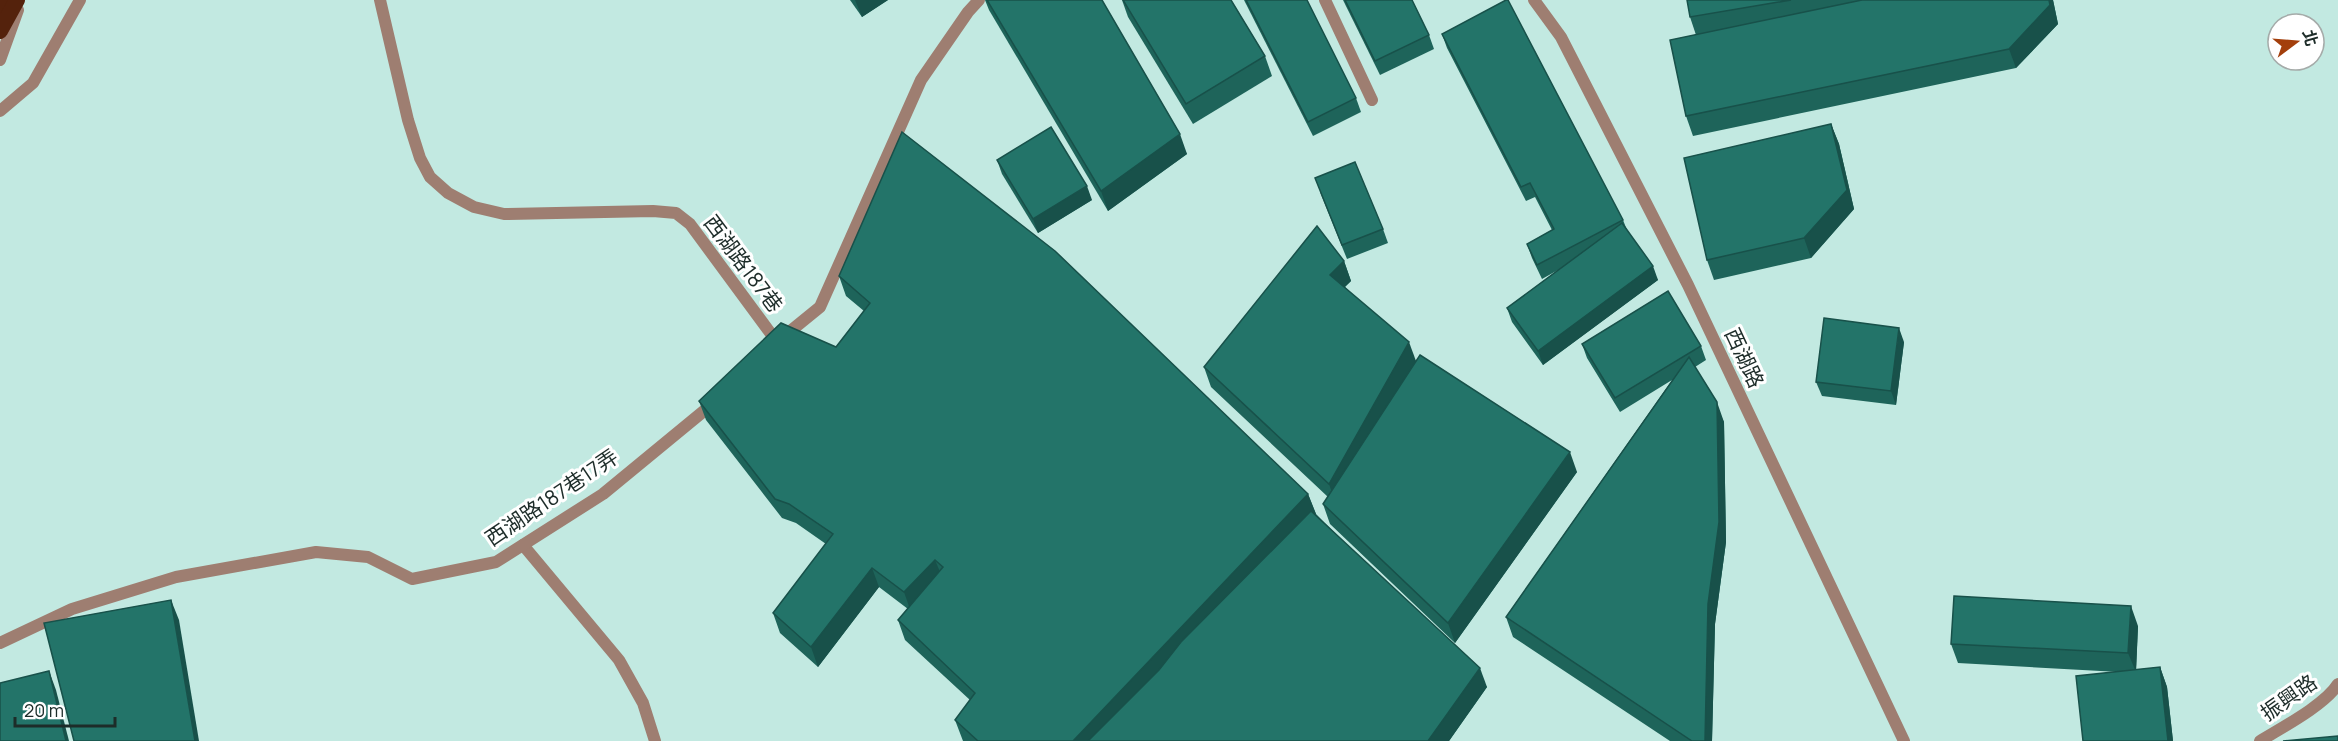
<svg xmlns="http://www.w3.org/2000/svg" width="2338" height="741" font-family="Manrope,'Noto Sans TC',sans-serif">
  <rect width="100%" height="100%" fill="#c2e9e1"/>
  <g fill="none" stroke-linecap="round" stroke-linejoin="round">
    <!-- service -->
    <g stroke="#9e7e71" stroke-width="12">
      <polyline points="380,0 408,120 420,158 430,177 448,193 474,207 504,214 653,211 676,213 690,224 777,342 820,307 921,80 968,12 979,0"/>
      <polyline points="1325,0 1372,100"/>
      <polyline points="523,545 619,660 643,703 655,741"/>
      <polyline points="0,643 72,609 176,577 316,552 368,557 412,579 496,562 603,494 716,401"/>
    </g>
    <!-- minor -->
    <g stroke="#9e7e71" stroke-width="12">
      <polyline points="0,111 33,83 80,0"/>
      <path d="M2260,741C2281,728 2325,705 2338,684"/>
    </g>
    <!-- tertiary -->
    <g stroke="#9e7e71" stroke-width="12">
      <polyline points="1534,0 1561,37 1688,285 1904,741"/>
      <polyline points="0,60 18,10"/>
    </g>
    <!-- trunk -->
    <g stroke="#54220c" stroke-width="16">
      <polyline points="0,8 3,0"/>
      <polyline points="0,31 17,0"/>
    </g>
  </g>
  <!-- wall -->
  <g fill="#1e645a">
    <polygon points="850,0 888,0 862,17"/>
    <polygon points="985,0 1102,0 1187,154 1108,211 989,10"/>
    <polygon points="1122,0 1231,0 1265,56 1272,76 1193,124 1128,17"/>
    <polygon points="1244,0 1307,0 1356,98 1361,112 1313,136"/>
    <polygon points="1343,0 1412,0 1429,35 1434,49 1380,75"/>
    <polygon points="1687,0 2053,0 2058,24 2016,68 1693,136 1686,116 1696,35 1690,17"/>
    <polygon points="1442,34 1623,220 1627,230 1658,280 1543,365 1512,322 1507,308 1558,270 1542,279 1532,258 1527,244 1552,230 1535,197 1526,201 1447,48"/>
    <polygon points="1831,124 1839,144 1854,209 1811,258 1714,280 1707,260"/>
    <polygon points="997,160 1092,200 1038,233 1002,174"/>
    <polygon points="1320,192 1383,229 1388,243 1347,259"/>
    <polygon points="1344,261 1351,281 1345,287 1416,361 1577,472 1455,643 1330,524 1323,504 1328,497 1211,387 1204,367"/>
    <polygon points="839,276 1308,494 1316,514 1487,687 1449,741 963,741 955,720 970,700 905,640 898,620 908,609 879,587 818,667 780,633 773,613 826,544 796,523 782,518 706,420 699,401 836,347 864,311 846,296"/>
    <polygon points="1904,342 1896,405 1822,396 1816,382"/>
    <polygon points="1582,344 1701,346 1706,360 1695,367 1724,422 1726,542 1715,624 1712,741 1670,741 1513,637 1506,617 1672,380 1620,412 1587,358"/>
    <polygon points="2138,626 2136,670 2160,667 2167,687 2173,741 2083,741 2119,672 1958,663 1951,644"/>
  </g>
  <!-- shaded-wall -->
  <g fill="#18514a">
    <polygon points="855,0 888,0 862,17"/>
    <polygon points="2049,0 2053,0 2058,24 2016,68 2009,49"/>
    <polygon points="1831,124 1839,144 1854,209 1811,258 1804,238"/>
    <polygon points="1180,134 1187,154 1108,211 1101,191"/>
    <polygon points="1087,186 1092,200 1038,233 1033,219"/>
    <polygon points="1344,261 1351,281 1337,294 1330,275"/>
    <polygon points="1653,266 1658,280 1543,365 1538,351"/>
    <polygon points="1899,328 1904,342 1896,405 1891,391"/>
    <polygon points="1409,342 1416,361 1336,504 1329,484"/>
    <polygon points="1717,402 1724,422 1726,542 1715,624 1712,741 1705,741 1708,604"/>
    <polygon points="1570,452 1577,472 1455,643 1448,623"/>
    <polygon points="1308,494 1316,514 1099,741 1073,741"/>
    <polygon points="935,560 943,579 911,612 904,592"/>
    <polygon points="872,568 879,587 818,667 811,647"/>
    <polygon points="171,600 179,620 199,741 195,741"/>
    <polygon points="2131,606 2138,626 2136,672 2128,653"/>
    <polygon points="2160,667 2167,687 2173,741 2168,741"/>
    <polygon points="1480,668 1487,687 1449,741 1428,741"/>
    <polygon points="49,671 56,690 69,741 66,741"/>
  </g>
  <!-- building -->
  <g fill="#237469" stroke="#18514a" stroke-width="1.5">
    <polygon points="987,0 1102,0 1180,134 1101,191"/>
    <polygon points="1123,0 1231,0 1265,56 1186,104"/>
    <polygon points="1246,0 1307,0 1356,98 1308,122"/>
    <polygon points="1345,0 1412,0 1429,35 1375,61"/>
    <polygon points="1506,0 1508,0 1623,220 1537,265 1527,244 1554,229 1530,183 1521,187 1442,34"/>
    <polygon points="1687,0 1791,0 1690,17"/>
    <polygon points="1862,0 2049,0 2050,5 2009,49 1686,116 1670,40"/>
    <polygon points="1831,124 1847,190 1804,238 1707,260 1684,158"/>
    <polygon points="1051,127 1087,186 1033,219 997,160"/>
    <polygon points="902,132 1055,251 1308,494 1073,741 978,741 955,720 975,693 898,620 943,567 935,560 904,592 872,568 811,647 773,613 833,534 789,504 775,499 699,401 781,323 836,347 870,303 839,276"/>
    <polygon points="1355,162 1383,229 1342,245 1315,178"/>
    <polygon points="1622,223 1653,266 1538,351 1507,308"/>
    <polygon points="1317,226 1344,261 1330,275 1409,342 1329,484 1204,367"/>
    <polygon points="1668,291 1701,346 1615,398 1582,344"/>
    <polygon points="1824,318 1899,328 1891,391 1816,382"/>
    <polygon points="1420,355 1570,452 1448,623 1323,504"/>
    <polygon points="1689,357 1717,402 1719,522 1708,604 1705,741 1692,741 1506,617"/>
    <polygon points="1311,511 1480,668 1428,741 1088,741 1159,670 1181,642"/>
    <polygon points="1954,596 2131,606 2128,653 1951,644"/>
    <polygon points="171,600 195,741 74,741 44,623"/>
    <polygon points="2160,667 2168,741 2083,741 2076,676"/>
    <polygon points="49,671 66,741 0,741 0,683"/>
    <polygon points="2338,736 2338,741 2283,741"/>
  </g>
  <g text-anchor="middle" stroke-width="6" stroke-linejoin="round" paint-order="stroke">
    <!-- street labels -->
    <g font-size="21" fill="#1d2c29" stroke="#fff">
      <text transform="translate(743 264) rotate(53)" y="7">西湖路187巷</text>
      <text transform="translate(1744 358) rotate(65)" y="7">西湖路</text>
      <text transform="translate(552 498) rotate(-34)" y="7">西湖路187巷17弄</text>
      <text transform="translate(2289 698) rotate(-35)" y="7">振興路</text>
    </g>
  </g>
  <!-- north arrow -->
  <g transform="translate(2296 42) rotate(74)"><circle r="28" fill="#ffffff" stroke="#a5aba9" stroke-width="1.5"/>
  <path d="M0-4.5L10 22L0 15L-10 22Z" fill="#a33f0c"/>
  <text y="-9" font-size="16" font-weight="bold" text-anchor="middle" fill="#1d2c29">北</text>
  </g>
  <!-- scale -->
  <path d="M15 717v9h100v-9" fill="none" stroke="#1d2c29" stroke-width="3"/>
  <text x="24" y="717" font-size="18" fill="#1d2c29" stroke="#ffffff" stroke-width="4.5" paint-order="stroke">20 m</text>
</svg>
